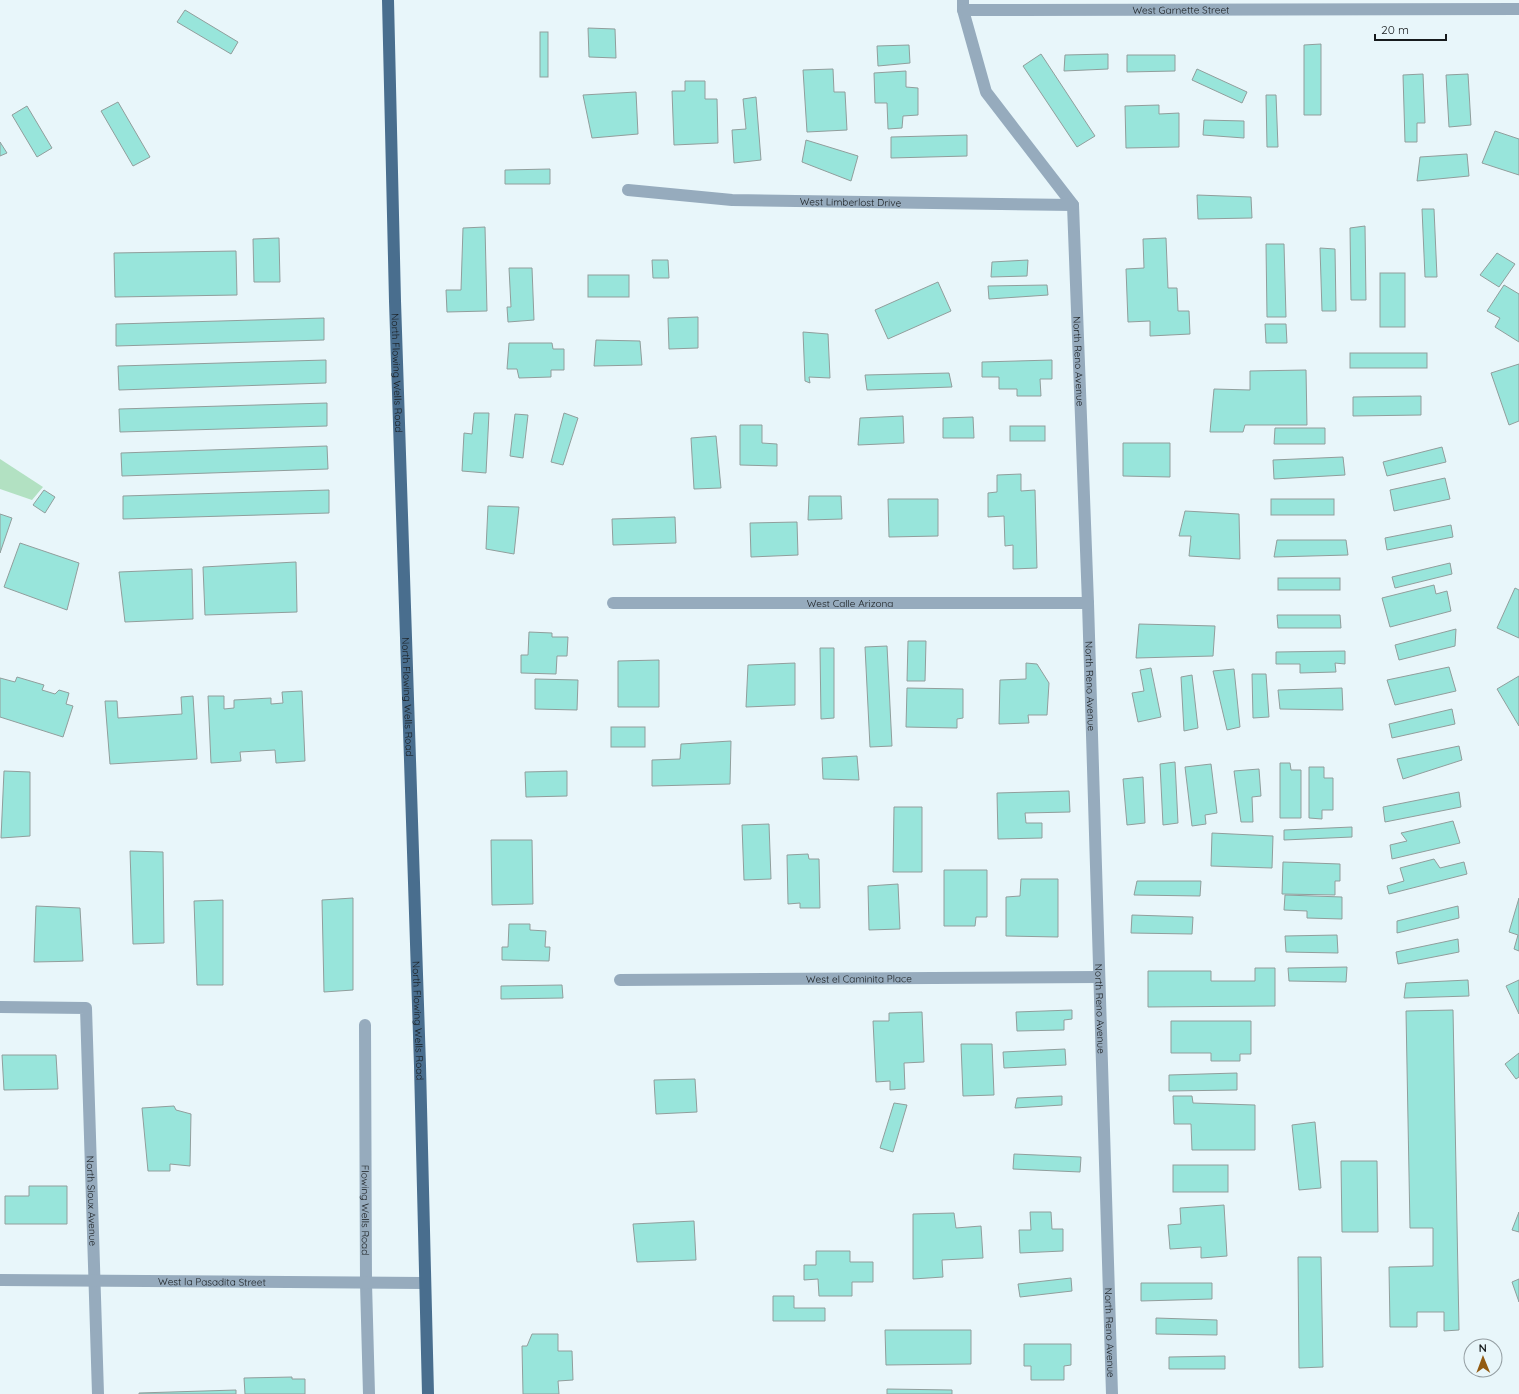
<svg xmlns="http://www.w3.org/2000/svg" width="1519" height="1394" font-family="Quicksand,sans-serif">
  <rect width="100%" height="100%" fill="#e8f6fa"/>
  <!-- green -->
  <polygon fill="#b2e1c2" points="0,459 43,487 32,500 0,489"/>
  <!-- building -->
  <g fill="#98e5db" stroke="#919e9c">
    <polygon points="185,10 238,42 231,54 177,22"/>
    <polygon points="588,28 615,29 616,58 589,57"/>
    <rect x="540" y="32" width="8" height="45"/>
    <polygon points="1321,44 1321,115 1304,115 1304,45"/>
    <polygon points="909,45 910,63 878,66 877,46"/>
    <polygon points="1041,54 1095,136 1077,147 1023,66"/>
    <polygon points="1108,54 1108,69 1064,71 1065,55"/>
    <polygon points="1127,55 1175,55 1175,71 1127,72"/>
    <polygon points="833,69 834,92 845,92 847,130 807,132 803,70"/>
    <polygon points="1197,69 1247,92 1242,103 1192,80"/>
    <polygon points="906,71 906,87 918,88 918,115 903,116 902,128 888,129 887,103 875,103 874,73"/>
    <polygon points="1423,74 1425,123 1417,123 1417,142 1405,142 1403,75"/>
    <polygon points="1468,74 1471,125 1449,127 1446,75"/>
    <polygon points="685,81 705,81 705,99 717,99 718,143 674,145 672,91 685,91"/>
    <polygon points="636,92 638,134 592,138 583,95"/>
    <polygon points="1266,95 1276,95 1278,147 1267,147"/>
    <polygon points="756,97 761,160 734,163 732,130 746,129 743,99"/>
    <polygon points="118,102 150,157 133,166 101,111"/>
    <polygon points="1159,105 1159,114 1179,113 1179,147 1126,148 1125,106"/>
    <polygon points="27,106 52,148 37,157 12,115"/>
    <polygon points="1204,120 1244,121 1244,138 1203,135"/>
    <polygon points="1495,131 1519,139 1519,175 1482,163"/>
    <polygon points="967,135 967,156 891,158 891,137"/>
    <polygon points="806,140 858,156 851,181 802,162"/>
    <polygon points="0,142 7,153 0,156"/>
    <polygon points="1467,154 1469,176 1417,181 1420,157"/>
    <polygon points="550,169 550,184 505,184 505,170"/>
    <polygon points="1197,195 1251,197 1252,218 1198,219"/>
    <polygon points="1422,209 1434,209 1437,277 1425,277"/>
    <polygon points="1365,226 1366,300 1351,300 1350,228"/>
    <polygon points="485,227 487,311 447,312 446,290 461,290 463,228"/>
    <polygon points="279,238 280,282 254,282 253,239"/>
    <polygon points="1166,238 1168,288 1177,288 1178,311 1189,311 1190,334 1150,336 1150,321 1128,322 1126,269 1144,268 1143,239"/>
    <polygon points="1266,244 1284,244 1286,317 1267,317"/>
    <polygon points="1320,248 1335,249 1336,311 1322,311"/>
    <polygon points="236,251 237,295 115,297 114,253"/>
    <polygon points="1497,253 1515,264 1499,287 1480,275"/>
    <polygon points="652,260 668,260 669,278 653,278"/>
    <polygon points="1028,260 1027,276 991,277 992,262"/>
    <polygon points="509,268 532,268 534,320 508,322 507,307 511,307"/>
    <rect x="1380" y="273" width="25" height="54"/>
    <rect x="588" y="275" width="41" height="22"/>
    <polygon points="938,282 951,311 888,339 875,310"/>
    <polygon points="1047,285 1048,295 989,299 988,286"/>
    <polygon points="1504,285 1519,294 1519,342 1495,327 1500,318 1487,311"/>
    <polygon points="698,317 698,348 669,349 668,318"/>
    <polygon points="324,318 324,340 116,346 116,324"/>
    <polygon points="1265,324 1286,324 1287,343 1266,343"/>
    <polygon points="803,332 828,334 830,378 809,377 810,383 805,381"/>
    <polygon points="596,340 640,341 642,365 594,366"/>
    <polygon points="509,343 552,343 553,349 564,349 564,370 551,370 551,377 519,378 517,369 507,369"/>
    <rect x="1350" y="353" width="77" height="15"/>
    <polygon points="326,360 326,383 119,390 118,366"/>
    <polygon points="1052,360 1052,379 1040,379 1041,396 1017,396 1017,389 999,389 999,377 982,377 982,362"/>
    <polygon points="1519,364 1519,421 1509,425 1491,373"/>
    <polygon points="1306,370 1307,425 1245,425 1243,432 1210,432 1214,389 1250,390 1250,371"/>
    <polygon points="949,373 952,387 867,390 865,375"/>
    <polygon points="1421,396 1421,415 1353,416 1353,397"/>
    <polygon points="327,403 327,426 120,432 119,409"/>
    <polygon points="474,413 489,413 486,473 462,471 464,433 472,434"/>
    <polygon points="564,413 578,418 563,465 551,462"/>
    <polygon points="515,414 528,415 523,458 510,456"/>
    <polygon points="903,416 904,443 858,445 860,418"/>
    <polygon points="973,417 974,438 943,438 943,418"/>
    <polygon points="740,425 762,425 762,443 777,444 777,466 740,465"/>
    <rect x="1010" y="426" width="35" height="15"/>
    <polygon points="1275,428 1325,428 1325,444 1274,444"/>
    <polygon points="716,436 721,488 694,489 691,438"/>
    <polygon points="1123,443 1170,443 1170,477 1123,476"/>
    <polygon points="327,446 328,469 122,476 121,453"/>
    <polygon points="1442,447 1446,462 1387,476 1383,462"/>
    <polygon points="1343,457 1345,475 1274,479 1273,460"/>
    <polygon points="1021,474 1021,491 1035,490 1037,568 1013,569 1013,545 1005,546 1004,516 988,517 988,493 997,492 997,475"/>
    <polygon points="1445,478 1450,499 1394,511 1390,490"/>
    <polygon points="44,490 55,497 45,513 33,505"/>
    <polygon points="329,490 329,513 123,519 123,496"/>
    <polygon points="809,496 841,496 842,519 808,520"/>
    <polygon points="888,499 938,499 938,536 889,537"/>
    <rect x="1271" y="499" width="63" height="16"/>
    <polygon points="488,506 519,507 514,554 486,549"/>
    <polygon points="1185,511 1239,514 1240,559 1189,556 1191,536 1179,536"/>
    <polygon points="0,514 12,518 0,553"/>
    <polygon points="675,517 676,543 613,545 612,519"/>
    <polygon points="797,522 798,555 751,557 750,523"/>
    <polygon points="1451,525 1453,537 1387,550 1385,538"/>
    <polygon points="1277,540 1346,540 1348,555 1274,557"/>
    <polygon points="20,543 79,563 67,610 4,587"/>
    <polygon points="296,562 297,612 205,615 203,567"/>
    <polygon points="1450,563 1452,574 1395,588 1392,577"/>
    <polygon points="192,569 193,619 125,622 119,572"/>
    <rect x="1278" y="578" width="62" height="12"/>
    <polygon points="1434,585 1436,594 1447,591 1451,611 1390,627 1382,598"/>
    <polygon points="1515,588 1519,590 1519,638 1497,628"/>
    <polygon points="1277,615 1340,615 1341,628 1278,628"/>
    <polygon points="1139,624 1215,626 1213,656 1136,658"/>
    <polygon points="1456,629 1455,646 1399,660 1395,645"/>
    <polygon points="529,632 552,633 552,637 568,637 567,656 557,656 556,674 521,673 521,655 528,655"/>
    <polygon points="908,641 926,641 925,681 907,681"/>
    <polygon points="887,646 892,746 870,747 865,647"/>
    <polygon points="820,648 834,648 834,718 821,719"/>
    <polygon points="1345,651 1345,664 1335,663 1336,672 1300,673 1300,664 1276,664 1276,652"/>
    <polygon points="659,660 659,707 618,707 618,661"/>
    <polygon points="795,663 795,705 746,707 748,665"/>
    <polygon points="1026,663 1037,664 1049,683 1047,715 1028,715 1029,723 999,724 1000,680 1026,679"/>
    <polygon points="1449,667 1456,691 1395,705 1387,680"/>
    <polygon points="1151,668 1161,717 1138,722 1132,693 1144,691 1140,670"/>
    <polygon points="1234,669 1240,727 1227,730 1213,671"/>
    <polygon points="1252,674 1266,674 1269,717 1253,718"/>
    <polygon points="1192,675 1198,728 1184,731 1181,677"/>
    <polygon points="1519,676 1519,726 1497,689"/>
    <polygon points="17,677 44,685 42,690 55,694 59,690 69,693 66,704 73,706 63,737 0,717 0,678 15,682"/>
    <polygon points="535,679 578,680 577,710 535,709"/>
    <polygon points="907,688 963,689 963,718 957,719 957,728 906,727"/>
    <polygon points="1342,688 1343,710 1280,709 1278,690"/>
    <polygon points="302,691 305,761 276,763 275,750 240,752 241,761 211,763 208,696 224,696 224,709 234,708 234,700 271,698 271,704 283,703 282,692"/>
    <polygon points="193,696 197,759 110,764 105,701 117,701 118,718 182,714 181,697"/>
    <polygon points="1452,709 1455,724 1392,738 1389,724"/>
    <rect x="611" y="727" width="34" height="20"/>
    <polygon points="731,741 730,784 652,786 652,760 680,759 681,744"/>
    <polygon points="1459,746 1462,760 1403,779 1397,759"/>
    <polygon points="857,756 859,780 823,779 822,758"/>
    <polygon points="1175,762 1178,823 1163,825 1160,764"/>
    <polygon points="1280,763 1290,763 1291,770 1301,770 1301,818 1280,818"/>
    <polygon points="1211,764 1217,813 1205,815 1206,824 1192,826 1185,767"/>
    <polygon points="1309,767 1324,767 1324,778 1333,778 1333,810 1322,810 1322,819 1309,818"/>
    <polygon points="1259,769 1261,796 1252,797 1253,822 1241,822 1234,771"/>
    <polygon points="4,771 30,772 30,836 1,838"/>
    <polygon points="567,771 567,796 526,797 525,772"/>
    <polygon points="1143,777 1145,823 1127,825 1123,779"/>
    <polygon points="1069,791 1070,812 1025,813 1026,823 1042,823 1042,838 998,839 997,793"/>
    <polygon points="1459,792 1461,807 1385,822 1383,807"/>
    <polygon points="894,807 922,807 922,872 893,872"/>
    <polygon points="1453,821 1460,843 1392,859 1390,845 1407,841 1401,833"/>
    <polygon points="769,824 771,879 744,880 742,825"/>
    <polygon points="1352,827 1352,837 1284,840 1284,830"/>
    <polygon points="1212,833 1273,836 1272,868 1211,866"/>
    <polygon points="491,840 532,840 533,904 492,905"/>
    <polygon points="130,851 163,852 164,943 133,944"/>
    <polygon points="808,854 809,859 819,859 820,908 800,908 800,903 788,904 787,855"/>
    <polygon points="1434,859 1440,868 1464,862 1467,874 1389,894 1387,886 1404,881 1400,868"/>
    <polygon points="1283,862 1340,864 1340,881 1335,881 1335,895 1282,894"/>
    <polygon points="944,870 987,870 987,917 976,917 975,926 944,926"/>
    <polygon points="1021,879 1058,879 1058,937 1006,936 1006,897 1020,896"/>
    <polygon points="1137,881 1201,881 1200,896 1134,895"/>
    <polygon points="898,884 900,929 869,930 868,886"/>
    <polygon points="1285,895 1342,897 1342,919 1307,918 1307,911 1284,910"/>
    <polygon points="353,898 353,990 324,992 322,900"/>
    <polygon points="1519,898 1519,951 1514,949 1518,935 1509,932"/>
    <polygon points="223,900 223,985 197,985 194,901"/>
    <polygon points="36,906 80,908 83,961 34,962"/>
    <polygon points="1458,906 1459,918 1397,933 1397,921"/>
    <polygon points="1132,915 1193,917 1192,934 1131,933"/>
    <polygon points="509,924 530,924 530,930 546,931 545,947 550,947 549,961 502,960 502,947 508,947"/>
    <polygon points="1337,935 1338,953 1286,952 1285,936"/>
    <polygon points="1458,939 1459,952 1398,964 1396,952"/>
    <polygon points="1347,967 1346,982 1289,981 1288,968"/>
    <polygon points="1255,968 1275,968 1275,1006 1148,1007 1148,971 1211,971 1211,981 1255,981"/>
    <polygon points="1468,980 1469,996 1404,998 1406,983"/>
    <polygon points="1519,980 1519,1014 1506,986"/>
    <polygon points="562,985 563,998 501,999 501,986"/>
    <polygon points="1072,1010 1072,1019 1064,1020 1064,1030 1017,1031 1016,1012"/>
    <polygon points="1453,1010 1459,1330 1444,1331 1444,1312 1417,1312 1417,1327 1390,1327 1389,1267 1433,1266 1433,1228 1410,1228 1406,1011"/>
    <polygon points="922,1012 924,1062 904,1063 905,1089 890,1090 890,1081 876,1082 873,1021 889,1021 889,1013"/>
    <polygon points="1171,1021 1251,1021 1251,1054 1240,1054 1240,1061 1211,1061 1211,1053 1171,1053"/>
    <polygon points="961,1044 992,1044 994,1095 963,1096"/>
    <polygon points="1065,1049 1066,1065 1004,1068 1003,1052"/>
    <polygon points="1519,1053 1519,1077 1516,1079 1505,1064"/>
    <polygon points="2,1055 56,1055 58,1089 4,1090"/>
    <polygon points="1237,1073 1237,1090 1169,1091 1169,1075"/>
    <polygon points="695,1079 697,1112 656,1114 654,1080"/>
    <polygon points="1062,1096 1062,1105 1015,1108 1017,1098"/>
    <polygon points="1173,1096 1192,1096 1193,1103 1255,1105 1255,1150 1192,1150 1191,1124 1174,1124"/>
    <polygon points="894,1103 907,1105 893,1152 880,1148"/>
    <polygon points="174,1106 176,1110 191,1114 190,1166 170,1164 170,1171 148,1171 142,1108"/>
    <polygon points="1315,1122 1321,1188 1299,1190 1292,1125"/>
    <polygon points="1014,1154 1081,1157 1080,1172 1013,1169"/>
    <polygon points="1341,1161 1377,1161 1378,1232 1342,1232"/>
    <rect x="1173" y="1165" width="55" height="27"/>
    <polygon points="29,1186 67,1186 67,1224 5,1224 5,1196 29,1196"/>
    <polygon points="1224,1205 1227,1256 1201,1258 1201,1247 1170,1249 1168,1225 1181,1224 1180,1208"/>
    <polygon points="1030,1212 1051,1212 1052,1229 1063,1229 1063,1251 1020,1253 1019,1230 1031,1230"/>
    <polygon points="1519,1212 1519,1232 1512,1230"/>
    <polygon points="954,1213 956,1228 981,1226 983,1258 942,1260 943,1277 913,1279 913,1214"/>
    <polygon points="694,1221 696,1260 637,1262 633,1224"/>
    <polygon points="816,1251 850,1251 850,1262 873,1262 873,1282 852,1282 852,1296 819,1296 818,1279 804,1280 804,1265 816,1265"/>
    <polygon points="1298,1257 1321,1257 1323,1367 1299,1368"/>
    <polygon points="1071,1278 1072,1291 1020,1297 1018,1284"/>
    <polygon points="1519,1279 1519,1302 1512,1282"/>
    <polygon points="1141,1283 1212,1283 1212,1299 1141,1301"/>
    <polygon points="773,1296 794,1296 794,1308 825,1308 825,1321 773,1321"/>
    <polygon points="1156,1318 1217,1320 1217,1335 1156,1334"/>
    <polygon points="885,1330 971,1330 971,1364 886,1365"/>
    <polygon points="532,1334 558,1334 558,1351 572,1351 573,1380 558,1381 559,1394 523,1394 522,1346 527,1346"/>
    <polygon points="1024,1344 1071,1344 1071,1365 1064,1366 1064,1380 1031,1380 1031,1366 1024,1366"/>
    <polygon points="1225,1356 1225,1369 1169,1369 1169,1357"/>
    <polygon points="292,1377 292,1379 305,1379 305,1394 245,1394 244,1378"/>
    <polygon points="887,1389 952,1390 952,1394 887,1394"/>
    <polygon points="236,1390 236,1394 139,1394 139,1393"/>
  </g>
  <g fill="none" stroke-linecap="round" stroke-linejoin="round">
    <!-- minor -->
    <g stroke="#96abbd" stroke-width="12">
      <path id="s1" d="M963,0V10L986,92L1073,205L1088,603L1112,1394"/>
      <path id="s2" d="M963,10L1519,9"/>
      <path id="s3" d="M628,190L732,200L1073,205"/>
      <path id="s4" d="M613,603H1088"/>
      <path id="s5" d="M620,980L1098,977"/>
      <path id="s6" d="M0,1007L86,1008L98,1394"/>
      <path id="s7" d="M365,1025L366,1283L369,1394"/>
      <path id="s8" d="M0,1280L424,1283"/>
    </g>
    <!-- major -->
    <path stroke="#496e8e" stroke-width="12" id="s9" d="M388,0L395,301L420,1066L428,1394"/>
  </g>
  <g text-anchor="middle" stroke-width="4" stroke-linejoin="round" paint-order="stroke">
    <!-- street labels -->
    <g font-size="10" fill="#171b1d" stroke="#e8f6fa">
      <text dy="4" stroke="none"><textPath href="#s2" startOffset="218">West Garnette Street</textPath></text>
      <text dy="4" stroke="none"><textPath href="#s3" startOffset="223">West Limberlost Drive</textPath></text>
      <text dy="4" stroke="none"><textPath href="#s1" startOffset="394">North Reno Avenue</textPath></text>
      <text dy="4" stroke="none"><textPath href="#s9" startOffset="373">North Flowing Wells Road</textPath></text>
      <text dy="4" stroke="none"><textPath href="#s4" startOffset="237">West Calle Arizona</textPath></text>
      <text dy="4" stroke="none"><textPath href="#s1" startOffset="719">North Reno Avenue</textPath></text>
      <text dy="4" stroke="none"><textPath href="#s9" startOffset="697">North Flowing Wells Road</textPath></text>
      <text dy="4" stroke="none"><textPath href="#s5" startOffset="239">West el Caminita Place</textPath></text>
      <text dy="4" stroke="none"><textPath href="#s1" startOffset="1042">North Reno Avenue</textPath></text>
      <text dy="4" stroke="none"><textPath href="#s9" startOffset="1021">North Flowing Wells Road</textPath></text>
      <text dy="4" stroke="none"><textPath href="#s6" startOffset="279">North Sioux Avenue</textPath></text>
      <text dy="4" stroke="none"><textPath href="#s7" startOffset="185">Flowing Wells Road</textPath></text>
      <text dy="4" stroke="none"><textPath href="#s8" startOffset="212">West la Pasadita Street</textPath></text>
      <text dy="4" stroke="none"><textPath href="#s1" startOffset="1366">North Reno Avenue</textPath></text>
    </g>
  </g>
  <!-- north arrow -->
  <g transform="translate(1483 1358) rotate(359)"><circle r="19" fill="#e8f6fa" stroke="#949ea2"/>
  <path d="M0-3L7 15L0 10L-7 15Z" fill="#925b12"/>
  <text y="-6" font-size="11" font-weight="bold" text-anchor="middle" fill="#171b1d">N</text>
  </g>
  <!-- scale -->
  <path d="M1375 34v6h71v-6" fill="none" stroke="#171b1d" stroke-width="2"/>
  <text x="1381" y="34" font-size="12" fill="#171b1d" stroke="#e8f6fa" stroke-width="3" paint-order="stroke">20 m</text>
</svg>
